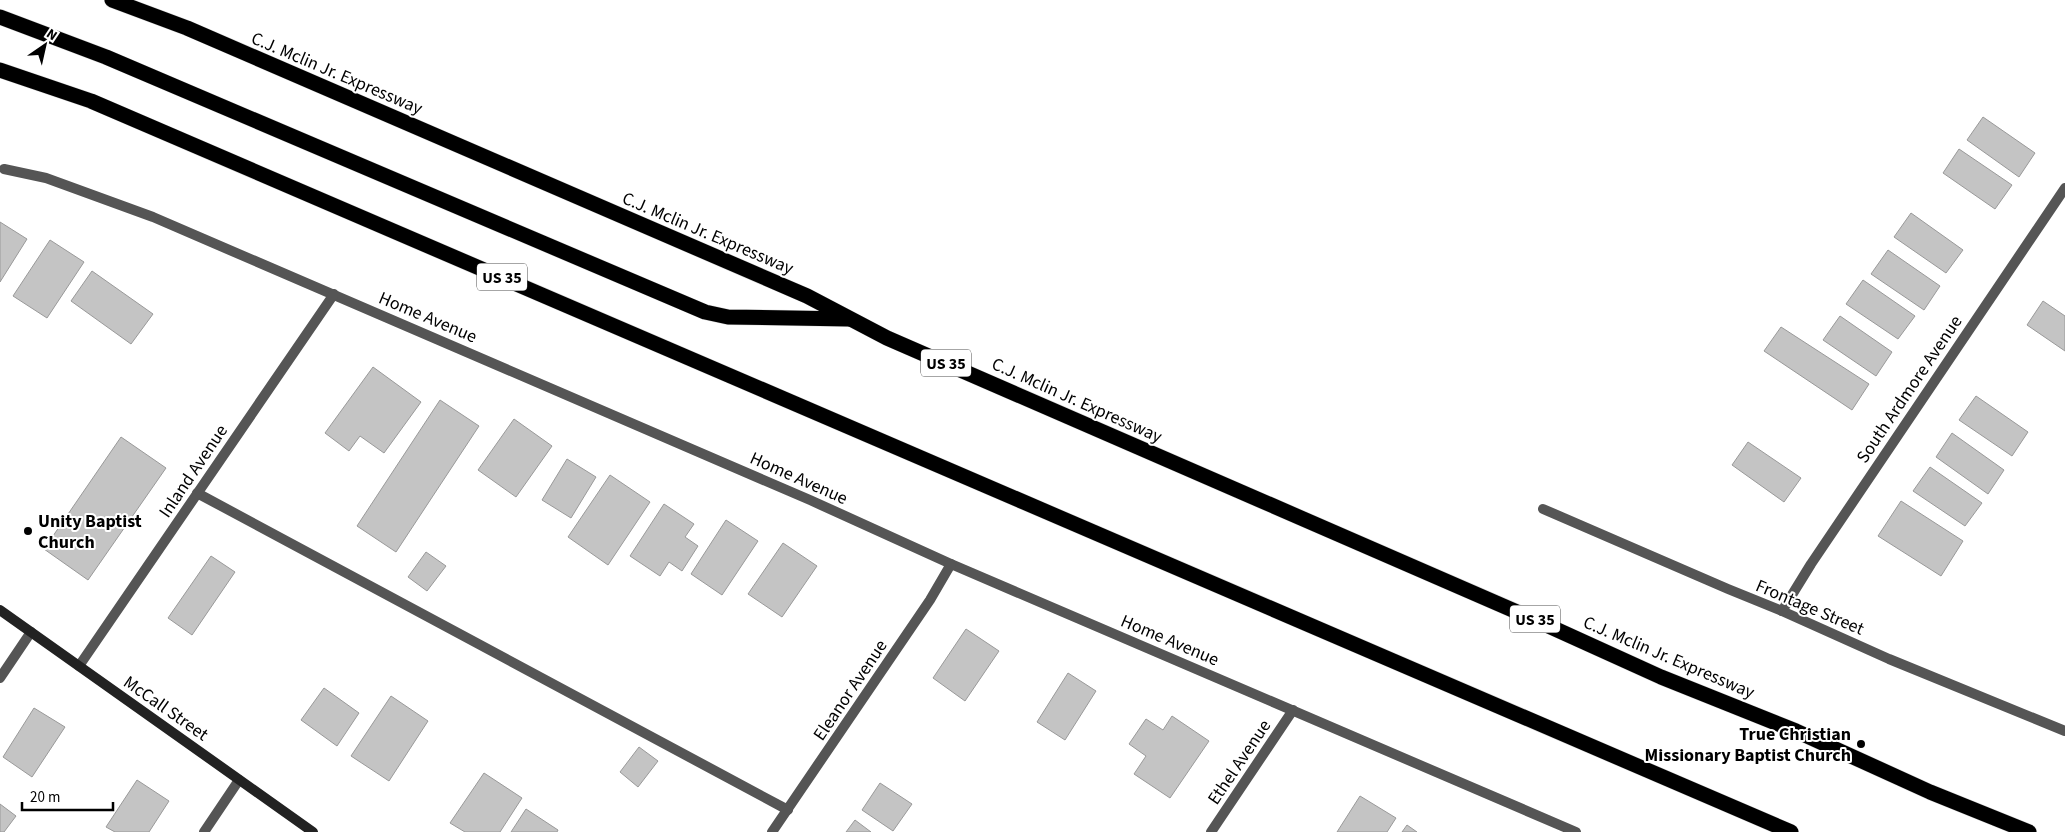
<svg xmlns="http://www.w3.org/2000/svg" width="2065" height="832" font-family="'Source Sans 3',sans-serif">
  <rect width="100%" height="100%" fill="#fff"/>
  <!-- building -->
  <g fill="#c4c4c4" stroke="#999">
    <polygon points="1983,117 2035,153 2019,177 1967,140"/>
    <polygon points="1959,149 2012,185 1995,209 1943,173"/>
    <polygon points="1911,213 1963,250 1946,273 1894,237"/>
    <polygon points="0,222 27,239 0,282"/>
    <polygon points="50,240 84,262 47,318 13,296"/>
    <polygon points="1888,250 1940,286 1924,310 1871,274"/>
    <polygon points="92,271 153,314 131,344 71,301"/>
    <polygon points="1863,280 1915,316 1898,339 1846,304"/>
    <polygon points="2043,301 2065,316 2065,351 2027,325"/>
    <polygon points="1840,316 1892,352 1876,376 1823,340"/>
    <polygon points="1781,327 1869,384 1852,410 1764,351"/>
    <polygon points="373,367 421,402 384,453 360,436 349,451 325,433"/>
    <polygon points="1976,396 2028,432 2012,456 1959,420"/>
    <polygon points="440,400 479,426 396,552 357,526"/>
    <polygon points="514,419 552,446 516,497 478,470"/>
    <polygon points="1952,433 2004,470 1988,494 1936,457"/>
    <polygon points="121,437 166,468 88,580 44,549"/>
    <polygon points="1748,442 1801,478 1784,502 1732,465"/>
    <polygon points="567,459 596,477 571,518 542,500"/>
    <polygon points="1930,467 1982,503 1965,526 1913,491"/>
    <polygon points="610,475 650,502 608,565 568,537"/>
    <polygon points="1901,501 1963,541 1941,576 1878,536"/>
    <polygon points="664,504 694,524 685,537 698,546 682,571 669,562 660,576 630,556"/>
    <polygon points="726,520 758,541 722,595 691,574"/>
    <polygon points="783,543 817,566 782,617 748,594"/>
    <polygon points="426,552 446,566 427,591 408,577"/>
    <polygon points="211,556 235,572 192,635 168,618"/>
    <polygon points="966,629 999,651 965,701 933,678"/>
    <polygon points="1068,673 1096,691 1065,740 1037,722"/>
    <polygon points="324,688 359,713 337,746 301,720"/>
    <polygon points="391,696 428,721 389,781 351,756"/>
    <polygon points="34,708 65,727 32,777 3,757"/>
    <polygon points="1172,716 1209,741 1170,798 1134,774 1146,756 1129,744 1146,719 1163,730"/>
    <polygon points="639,747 658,761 638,787 620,772"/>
    <polygon points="484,773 522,798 500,832 465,832 450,823"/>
    <polygon points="137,780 169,801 149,832 115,832 106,827"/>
    <polygon points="880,783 912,804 893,831 862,810"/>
    <polygon points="1360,796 1396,818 1387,832 1337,832"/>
    <polygon points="0,804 16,816 4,832 0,832"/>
    <polygon points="526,809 558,830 557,832 511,832"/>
    <polygon points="855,820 871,832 846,832"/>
    <polygon points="1407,825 1417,832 1402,832"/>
  </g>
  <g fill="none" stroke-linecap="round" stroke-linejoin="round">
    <!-- highway casing -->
    <g stroke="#dbdbdb" stroke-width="16">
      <g id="highway">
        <polyline points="112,0 187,28 807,296 887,338 1531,618 1661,677 1796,731 1930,792 2029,832"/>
        <polyline points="0,17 106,57 705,312 728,317 849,319"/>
        <polyline points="0,70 91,101 1791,832"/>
      </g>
    </g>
    <!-- lane -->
    <g stroke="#555" stroke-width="10">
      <polyline points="197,493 788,810"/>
      <polyline points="0,678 31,632"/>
    </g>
    <!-- street -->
    <g stroke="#555" stroke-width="10">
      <polyline points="4,169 46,178 153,217 810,500 951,564 1576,832"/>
      <polyline points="1543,509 1728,589 1782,611 1889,659 2065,731"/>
      <polyline points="1782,611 1811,564 2065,188"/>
      <polyline points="79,666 334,294"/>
      <polyline points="204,832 239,780"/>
      <polyline points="772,832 930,600 951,564"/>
      <polyline points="1211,832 1293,710"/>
    </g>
    <!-- secondary -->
    <polyline stroke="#222" stroke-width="10" points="0,610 313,832"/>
    <!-- highway -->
    <use href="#highway" stroke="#000" stroke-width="15"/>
  </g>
  <!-- markers -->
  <g fill="#000" stroke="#fff" stroke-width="2">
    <circle cx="28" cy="531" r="5"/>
    <circle cx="1861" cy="744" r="5"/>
  </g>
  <g text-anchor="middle" stroke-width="4" stroke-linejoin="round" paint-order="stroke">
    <!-- shield labels -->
    <g fill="#fff" stroke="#4c4c4c" stroke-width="1">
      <rect x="477" y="263.5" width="50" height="27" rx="4"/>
      <rect x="921" y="349.5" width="50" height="27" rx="4"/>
      <rect x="1510" y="605.5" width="50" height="27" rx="4"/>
    </g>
    <g font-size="16" font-weight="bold" fill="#000">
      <text x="502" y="283">US 35</text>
      <text x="946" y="369">US 35</text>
      <text x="1535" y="625">US 35</text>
    </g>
    <!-- street labels -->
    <g font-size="18" fill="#000" stroke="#fff">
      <text transform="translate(337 73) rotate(23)" y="6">C.J. Mclin Jr. Expressway</text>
      <text transform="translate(708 233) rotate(23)" y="6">C.J. Mclin Jr. Expressway</text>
      <text transform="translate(428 317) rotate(23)" y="6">Home Avenue</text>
      <text transform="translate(1909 389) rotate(-56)" y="6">South Ardmore Avenue</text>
      <text transform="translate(1077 400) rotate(24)" y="6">C.J. Mclin Jr. Expressway</text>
      <text transform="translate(193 471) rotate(-56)" y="6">Inland Avenue</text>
      <text transform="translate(799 478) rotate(24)" y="6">Home Avenue</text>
      <text transform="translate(1810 607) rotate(23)" y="6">Frontage Street</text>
      <text transform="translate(1170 640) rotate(23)" y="6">Home Avenue</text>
      <text transform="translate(1669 657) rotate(23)" y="6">C.J. Mclin Jr. Expressway</text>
      <text transform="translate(850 690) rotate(-56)" y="6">Eleanor Avenue</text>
      <text transform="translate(166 708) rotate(35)" y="6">McCall Street</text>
      <text transform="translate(1239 762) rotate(-56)" y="6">Ethel Avenue</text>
    </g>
    <!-- poi labels -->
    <g font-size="18" font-weight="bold" fill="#000" stroke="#fff" text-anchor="start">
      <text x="38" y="527">Unity Baptist<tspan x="38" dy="21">Church</tspan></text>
      <text x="1851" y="740" text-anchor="end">True Christian<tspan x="1851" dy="21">Missionary Baptist Church</tspan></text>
    </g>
  </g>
  <!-- north arrow -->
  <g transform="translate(45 45) rotate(34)" stroke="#ffffff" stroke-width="4" paint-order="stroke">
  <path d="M0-4L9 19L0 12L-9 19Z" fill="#000000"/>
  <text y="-8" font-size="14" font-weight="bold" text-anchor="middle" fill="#000000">N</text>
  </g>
  <!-- scale -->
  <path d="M22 802v8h91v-8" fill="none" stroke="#000000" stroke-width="2.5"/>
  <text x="30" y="802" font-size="15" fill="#000000" stroke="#ffffff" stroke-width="4" paint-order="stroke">20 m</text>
</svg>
